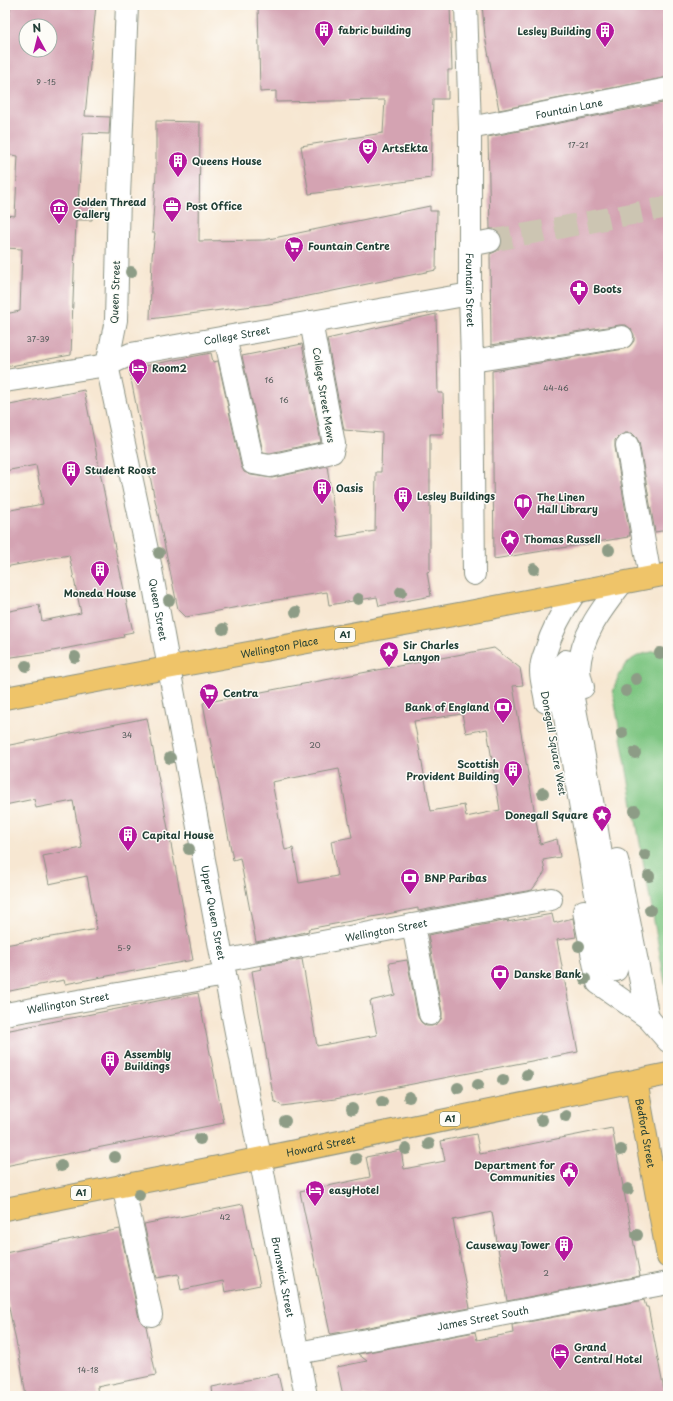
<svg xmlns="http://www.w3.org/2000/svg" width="673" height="1401" font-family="'Playpen Sans',sans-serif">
  <rect width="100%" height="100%" fill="#fdfcf7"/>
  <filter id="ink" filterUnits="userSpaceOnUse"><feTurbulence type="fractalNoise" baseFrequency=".025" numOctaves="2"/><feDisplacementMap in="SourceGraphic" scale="8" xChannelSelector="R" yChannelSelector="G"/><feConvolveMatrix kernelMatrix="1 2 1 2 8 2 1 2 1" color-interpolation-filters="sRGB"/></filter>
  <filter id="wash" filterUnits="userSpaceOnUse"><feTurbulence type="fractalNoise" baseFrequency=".012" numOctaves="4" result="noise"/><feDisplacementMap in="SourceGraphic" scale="16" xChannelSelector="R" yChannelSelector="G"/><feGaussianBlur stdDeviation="0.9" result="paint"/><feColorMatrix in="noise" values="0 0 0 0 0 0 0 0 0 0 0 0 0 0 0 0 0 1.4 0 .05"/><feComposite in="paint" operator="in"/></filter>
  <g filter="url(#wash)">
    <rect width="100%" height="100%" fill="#f7e7d2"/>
    <!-- green -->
    <path fill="#7ec682" stroke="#4e825b" d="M668,649V999L613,693C616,678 625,660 640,655C648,652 659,651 668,649Z"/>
    <g id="blocks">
      <!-- building -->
      <g fill="#d4a3b2" fill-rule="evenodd">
        <path d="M11,5H96L85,116L110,117L109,134L83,133L78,202L93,204L92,220H76L71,355L5,367V314L20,311L22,249L5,248V215L15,216L18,156L5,154V34ZM26,26H50V50H26Z"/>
        <polygon points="258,5 450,5 452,70 448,70 448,99 433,99 431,178 309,194 301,146 383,133 385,100 276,102 276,91 260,92"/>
        <polygon points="482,5 668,5 668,77 499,110 485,36"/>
        <polygon points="668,102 668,530 655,532 639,442 636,437 632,433 625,433 619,436 615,440 615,447 630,536 627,536 628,537 494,559 492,371 624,349 630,346 634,341 634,335 631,329 626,325 620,325 491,345 490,254 499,250 502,245 502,239 499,232 494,229 490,229 488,137"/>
        <polygon points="156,121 200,122 199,241 264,240 430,206 430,211 437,211 436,270 269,304 150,319 152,257 155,233 152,233 156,173"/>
        <polygon points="436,314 438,393 443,393 444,434 430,434 430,571 427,572 431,596 379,606 377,597 329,605 327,592 264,602 186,617 178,609 152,486 129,369 211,353 213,362 218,361 241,466 244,472 251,475 272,478 327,466 338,537 375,531 376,472 381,472 382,433 344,430 327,339"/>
        <polygon points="302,344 321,442 270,453 263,452 242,356"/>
        <polygon points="84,390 116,553 133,632 123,634 124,637 48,652 5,658 5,612 39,605 42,621 81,613 69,555 5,567 5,511 43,504 36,465 5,471 5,406"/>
        <path d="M494,648L520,668L523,685L513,686L540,844L557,839L560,857L543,860L545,872L532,890L418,911V908L377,916L308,929L309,931L297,934L256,942L240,858L233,860L203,703ZM462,714L466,733L487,729L500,810L466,817L464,805L431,811L414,721ZM339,769L352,837L331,841L337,876L299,883L293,848L285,850L272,782Z"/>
        <polygon points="147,718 193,960 65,984 64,980 5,992 5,945 97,929 87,876 49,884 43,856 82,848 73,801 36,808 34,799 5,805 5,746"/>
        <polygon points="552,914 554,923 573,918 576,937 557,940 578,1052 335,1099 282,1106 274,1101 252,971 262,969 261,966 302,959 317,1046 377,1035 370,1001 395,995 389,963 407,960 418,1017 421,1022 426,1026 432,1026 438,1023 442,1018 442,1012 428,935 509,920 507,922"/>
        <polygon points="198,993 224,1123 5,1166 5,1031"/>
        <polygon points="612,1128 640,1276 507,1301 492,1212 453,1220 470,1308 331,1334 330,1333 300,1192 370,1177 366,1157 401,1150 404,1169 445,1161 441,1141 476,1134 480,1154"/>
        <polygon points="243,1204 260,1285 225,1292 223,1281 181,1290 178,1274 156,1278 144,1224"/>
        <polygon points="120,1229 139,1318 142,1323 146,1326 156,1375 97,1387 98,1396 26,1396 21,1365 5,1289 5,1253"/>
        <polygon points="644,1300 646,1307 648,1307 665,1396 343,1396 337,1367 367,1361 358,1354 475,1332 477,1340 513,1333 512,1325"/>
        <polygon points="278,1374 283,1396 213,1396 212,1387"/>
      </g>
    </g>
  </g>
  <g filter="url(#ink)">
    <use href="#blocks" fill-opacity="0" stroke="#8b9283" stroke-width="1"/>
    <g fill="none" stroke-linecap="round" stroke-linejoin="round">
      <!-- minor-tunnel -->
      <polyline stroke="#ccc5b2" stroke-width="22" stroke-dasharray="22 11" stroke-linecap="butt" points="490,241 668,207"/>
      <!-- minor casing -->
      <g stroke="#8b9283" stroke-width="24">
        <g id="minor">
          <path id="s1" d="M127,5L119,196L116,320L107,365L150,564L225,975L306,1396"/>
          <path id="s2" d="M466,5L470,128V294L472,361L474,574"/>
          <path id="s3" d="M470,128L668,89"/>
          <polyline points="470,245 490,241"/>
          <polyline points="225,337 253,463 270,466 332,452 334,444 311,322"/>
          <polyline points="472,361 622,337"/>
          <path id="s4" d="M5,381L107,365L131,354L470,294"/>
          <polyline points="627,445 650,577"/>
          <polygon points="566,661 589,783 619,961 616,970 610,961 596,894 557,671"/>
          <path d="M583,687C581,681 579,675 579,669C581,635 601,610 621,584"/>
          <path d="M546,702C545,692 541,681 541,671C541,665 543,658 545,653C552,630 562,611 576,591"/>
          <polyline points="617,860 648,1018"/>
          <polyline points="584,911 598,983 648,1018 668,1041"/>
          <polyline points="413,925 430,1014"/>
          <path id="s5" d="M222,961L551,899"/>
          <path id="s6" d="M5,1014L225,975"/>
          <polyline points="123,1185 151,1315"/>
          <path id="s7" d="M298,1353L668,1283"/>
        </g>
      </g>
      <!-- major casing -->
      <g stroke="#8b9283" stroke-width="24">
        <g id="major">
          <path id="s8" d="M5,698L464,613L668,574"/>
          <path id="s9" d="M636,1081L668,1257"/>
          <path id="s10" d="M5,1209L223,1166L668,1074"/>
        </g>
      </g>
      <!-- minor -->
      <use href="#minor" stroke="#fff" stroke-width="22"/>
      <!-- major -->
      <use href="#major" stroke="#efc469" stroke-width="22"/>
    </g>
    <!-- trees -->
    <g fill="#8d9c86">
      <circle cx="131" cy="272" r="6"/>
      <circle cx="609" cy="550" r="6"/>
      <circle cx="159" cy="553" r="6"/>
      <circle cx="534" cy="569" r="6"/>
      <circle cx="401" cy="592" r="6"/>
      <circle cx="358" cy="599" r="6"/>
      <circle cx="169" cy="600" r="6"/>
      <circle cx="296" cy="612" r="6"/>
      <circle cx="223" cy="629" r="6"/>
      <circle cx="660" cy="653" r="6"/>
      <circle cx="75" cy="657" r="6"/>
      <circle cx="26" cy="666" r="6"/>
      <circle cx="636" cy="679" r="6"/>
      <circle cx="626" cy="691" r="6"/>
      <circle cx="622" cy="733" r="6"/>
      <circle cx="635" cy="753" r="6"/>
      <circle cx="170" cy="758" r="6"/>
      <circle cx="543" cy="793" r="6"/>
      <circle cx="635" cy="811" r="6"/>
      <circle cx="189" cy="849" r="6"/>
      <circle cx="645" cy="855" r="6"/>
      <circle cx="649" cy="876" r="6"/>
      <circle cx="650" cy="910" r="6"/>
      <circle cx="579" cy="946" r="6"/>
      <circle cx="585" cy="979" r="6"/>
      <circle cx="527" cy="1075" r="6"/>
      <circle cx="503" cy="1080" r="6"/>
      <circle cx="478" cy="1085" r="6"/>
      <circle cx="458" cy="1088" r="6"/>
      <circle cx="409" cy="1097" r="6"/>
      <circle cx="382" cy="1102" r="6"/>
      <circle cx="352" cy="1109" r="6"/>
      <circle cx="566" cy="1116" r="6"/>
      <circle cx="542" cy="1120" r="6"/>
      <circle cx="285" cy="1121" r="6"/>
      <circle cx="200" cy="1139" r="6"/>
      <circle cx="429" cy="1144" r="6"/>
      <circle cx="406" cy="1149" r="6"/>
      <circle cx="621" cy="1150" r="6"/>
      <circle cx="115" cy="1157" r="6"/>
      <circle cx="356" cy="1159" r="6"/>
      <circle cx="61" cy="1166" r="6"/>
      <circle cx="628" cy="1189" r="6"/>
      <circle cx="139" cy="1195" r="6"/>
      <circle cx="637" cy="1235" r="6"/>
    </g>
  </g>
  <!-- icons -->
  <defs>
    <g id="building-pin" transform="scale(1)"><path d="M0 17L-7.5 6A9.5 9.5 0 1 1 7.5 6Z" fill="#b5179e" stroke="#fdfcf7"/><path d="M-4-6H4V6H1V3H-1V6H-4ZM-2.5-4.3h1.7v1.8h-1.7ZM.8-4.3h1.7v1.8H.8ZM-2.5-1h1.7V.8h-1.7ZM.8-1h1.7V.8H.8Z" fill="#fff"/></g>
    <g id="theatre-pin" transform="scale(1)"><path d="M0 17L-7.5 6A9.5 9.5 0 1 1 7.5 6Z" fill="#b5179e" stroke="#fdfcf7"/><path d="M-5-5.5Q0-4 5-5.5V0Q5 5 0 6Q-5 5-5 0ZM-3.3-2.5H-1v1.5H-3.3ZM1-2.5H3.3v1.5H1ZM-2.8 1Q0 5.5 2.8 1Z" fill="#fff"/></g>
    <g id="office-pin" transform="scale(1)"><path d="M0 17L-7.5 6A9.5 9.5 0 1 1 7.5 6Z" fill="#b5179e" stroke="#fdfcf7"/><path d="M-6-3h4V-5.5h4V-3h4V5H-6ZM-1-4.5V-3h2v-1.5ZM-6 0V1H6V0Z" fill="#fff"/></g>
    <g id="museum-pin" transform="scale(1)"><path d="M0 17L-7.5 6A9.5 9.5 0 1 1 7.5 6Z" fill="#b5179e" stroke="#fdfcf7"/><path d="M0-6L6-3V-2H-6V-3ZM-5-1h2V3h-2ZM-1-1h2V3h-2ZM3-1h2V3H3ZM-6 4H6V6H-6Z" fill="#fff"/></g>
    <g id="supermarket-pin" transform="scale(1)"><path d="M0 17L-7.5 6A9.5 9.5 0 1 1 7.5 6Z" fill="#b5179e" stroke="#fdfcf7"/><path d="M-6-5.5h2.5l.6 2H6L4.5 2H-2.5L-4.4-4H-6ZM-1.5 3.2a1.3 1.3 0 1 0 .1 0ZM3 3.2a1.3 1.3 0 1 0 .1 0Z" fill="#fff"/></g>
    <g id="pharmacy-pin" transform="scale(1)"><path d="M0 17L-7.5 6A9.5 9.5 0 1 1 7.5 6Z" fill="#b5179e" stroke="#fdfcf7"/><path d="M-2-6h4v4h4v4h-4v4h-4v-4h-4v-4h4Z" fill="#fff"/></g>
    <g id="hotel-pin" transform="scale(1)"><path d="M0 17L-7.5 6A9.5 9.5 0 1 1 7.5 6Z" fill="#b5179e" stroke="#fdfcf7"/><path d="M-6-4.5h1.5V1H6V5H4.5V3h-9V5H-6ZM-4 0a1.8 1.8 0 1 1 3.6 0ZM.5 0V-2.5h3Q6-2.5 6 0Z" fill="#fff"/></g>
    <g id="library-pin" transform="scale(1)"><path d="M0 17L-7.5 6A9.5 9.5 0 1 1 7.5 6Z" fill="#b5179e" stroke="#fdfcf7"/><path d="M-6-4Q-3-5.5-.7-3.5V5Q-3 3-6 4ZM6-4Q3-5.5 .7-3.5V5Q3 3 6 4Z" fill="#fff"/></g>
    <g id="sight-pin" transform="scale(1)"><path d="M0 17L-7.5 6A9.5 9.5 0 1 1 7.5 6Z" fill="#b5179e" stroke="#fdfcf7"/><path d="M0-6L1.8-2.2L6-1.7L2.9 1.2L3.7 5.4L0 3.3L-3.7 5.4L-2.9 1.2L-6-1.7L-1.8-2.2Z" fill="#fff"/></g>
    <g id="bank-pin" transform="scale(1)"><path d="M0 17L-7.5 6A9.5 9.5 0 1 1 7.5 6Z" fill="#b5179e" stroke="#fdfcf7"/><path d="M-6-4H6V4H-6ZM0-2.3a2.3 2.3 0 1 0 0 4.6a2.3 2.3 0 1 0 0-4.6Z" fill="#fff"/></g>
    <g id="civic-pin" transform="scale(1)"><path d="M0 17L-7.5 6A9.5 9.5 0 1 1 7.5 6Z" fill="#b5179e" stroke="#fdfcf7"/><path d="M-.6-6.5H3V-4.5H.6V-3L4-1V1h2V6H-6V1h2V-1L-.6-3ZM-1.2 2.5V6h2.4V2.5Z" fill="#fff"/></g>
  </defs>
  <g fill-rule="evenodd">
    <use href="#building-pin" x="324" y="30"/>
    <use href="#building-pin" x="605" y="31"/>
    <use href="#theatre-pin" x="368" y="148"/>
    <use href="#building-pin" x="178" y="161"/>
    <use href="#office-pin" x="172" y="206"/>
    <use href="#museum-pin" x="59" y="208"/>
    <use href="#supermarket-pin" x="294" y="246"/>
    <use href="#pharmacy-pin" x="579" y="289"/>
    <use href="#hotel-pin" x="138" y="368"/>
    <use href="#building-pin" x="71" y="470"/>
    <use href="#building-pin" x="322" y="488"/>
    <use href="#building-pin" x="403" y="496"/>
    <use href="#library-pin" x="523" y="503"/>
    <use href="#sight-pin" x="510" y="539"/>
    <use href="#building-pin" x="100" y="570"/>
    <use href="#sight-pin" x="389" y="651"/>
    <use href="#supermarket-pin" x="209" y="693"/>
    <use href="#bank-pin" x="503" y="707"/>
    <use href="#building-pin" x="513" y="770"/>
    <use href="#sight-pin" x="602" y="815"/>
    <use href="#building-pin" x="128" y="835"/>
    <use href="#bank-pin" x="410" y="878"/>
    <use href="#bank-pin" x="500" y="974"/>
    <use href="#building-pin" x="110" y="1060"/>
    <use href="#civic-pin" x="569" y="1171"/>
    <use href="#hotel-pin" x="315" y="1190"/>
    <use href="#building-pin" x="564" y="1245"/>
    <use href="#hotel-pin" x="560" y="1353"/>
  </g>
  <g text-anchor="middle" stroke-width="3" stroke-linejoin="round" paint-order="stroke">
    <!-- number labels -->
    <g font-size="8" fill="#4c5654">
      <text x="46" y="85">9 -15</text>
      <text x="578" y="148">17-21</text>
      <text x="38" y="342">37-39</text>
      <text x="269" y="383">16</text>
      <text x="556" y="391">44-46</text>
      <text x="284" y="403">16</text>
      <text x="127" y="738">34</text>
      <text x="315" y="748">20</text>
      <text x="124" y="951">5-9</text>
      <text x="225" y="1220">42</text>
      <text x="546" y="1276">2</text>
      <text x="88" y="1373">14-18</text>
    </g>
    <!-- shield labels -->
    <g fill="#fdfcf7" stroke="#62766e" stroke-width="1">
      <rect x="335" y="628" width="20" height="14" rx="3"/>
      <rect x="440" y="1112" width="20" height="14" rx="3"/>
      <rect x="71" y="1186" width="20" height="14" rx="3"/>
    </g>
    <g font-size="9" font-weight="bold" fill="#1f3d34">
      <text x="345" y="638">A1</text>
      <text x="450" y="1122">A1</text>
      <text x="81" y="1196">A1</text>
    </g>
    <!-- poi labels -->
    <g font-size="10" font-weight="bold" fill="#1f3d34" stroke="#fdfcf7" text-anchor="start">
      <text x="338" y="34">fabric building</text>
      <text x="591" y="35" text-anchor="end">Lesley Building</text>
      <text x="382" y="152">ArtsEkta</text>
      <text x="192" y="165">Queens House</text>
      <text x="73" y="206">Golden Thread<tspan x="73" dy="12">Gallery</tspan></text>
      <text x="186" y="210">Post Office</text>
      <text x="308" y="250">Fountain Centre</text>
      <text x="593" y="293">Boots</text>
      <text x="152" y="372">Room2</text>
      <text x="85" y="474">Student Roost</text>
      <text x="336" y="492">Oasis</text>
      <text x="417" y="500">Lesley Buildings</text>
      <text x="537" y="501">The Linen<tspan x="537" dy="12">Hall Library</tspan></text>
      <text x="524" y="543">Thomas Russell</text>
      <text x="100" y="597" text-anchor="middle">Moneda House</text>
      <text x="403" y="649">Sir Charles<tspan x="403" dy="12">Lanyon</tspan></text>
      <text x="223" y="697">Centra</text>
      <text x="489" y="711" text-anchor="end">Bank of England</text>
      <text x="499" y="768" text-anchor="end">Scottish<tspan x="499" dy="12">Provident Building</tspan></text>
      <text x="588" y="819" text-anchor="end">Donegall Square</text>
      <text x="142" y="839">Capital House</text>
      <text x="424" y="882">BNP Paribas</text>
      <text x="514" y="978">Danske Bank</text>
      <text x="124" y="1058">Assembly<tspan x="124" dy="12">Buildings</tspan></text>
      <text x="555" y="1169" text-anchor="end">Department for<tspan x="555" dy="12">Communities</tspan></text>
      <text x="329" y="1194">easyHotel</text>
      <text x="550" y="1249" text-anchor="end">Causeway Tower</text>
      <text x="574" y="1351">Grand<tspan x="574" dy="12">Central Hotel</tspan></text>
    </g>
    <!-- street labels -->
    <g font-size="10" fill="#1f3d34" stroke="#fdfcf7">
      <text dy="4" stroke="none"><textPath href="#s3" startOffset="101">Fountain Lane</textPath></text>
      <text dy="4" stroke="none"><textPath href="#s2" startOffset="285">Fountain Street</textPath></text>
      <text transform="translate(115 292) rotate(-88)" y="4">Queen Street</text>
      <text dy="4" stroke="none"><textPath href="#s4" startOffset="237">College Street</textPath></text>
      <text transform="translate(324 395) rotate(81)" y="4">College Street Mews</text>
      <text dy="4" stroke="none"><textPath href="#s1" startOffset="611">Queen Street</textPath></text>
      <text dy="4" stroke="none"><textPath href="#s8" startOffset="279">Wellington Place</textPath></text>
      <text transform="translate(554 743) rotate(80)" y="4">Donegall Square West</text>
      <text dy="4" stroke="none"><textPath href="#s1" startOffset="919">Upper Queen Street</textPath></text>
      <text dy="4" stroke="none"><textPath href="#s5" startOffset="167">Wellington Street</textPath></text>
      <text dy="4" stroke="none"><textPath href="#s6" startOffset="64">Wellington Street</textPath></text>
      <text dy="4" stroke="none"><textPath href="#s9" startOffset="53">Bedford Street</textPath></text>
      <text dy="4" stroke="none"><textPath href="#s10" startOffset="322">Howard Street</textPath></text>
      <text dy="4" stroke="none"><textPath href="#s1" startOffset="1290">Brunswick Street</textPath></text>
      <text dy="4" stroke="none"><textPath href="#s7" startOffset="188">James Street South</textPath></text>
    </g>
  </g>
  <!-- margin -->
  <rect width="673" height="1401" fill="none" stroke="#fdfcf7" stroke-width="20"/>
  <!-- north arrow -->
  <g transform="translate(38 38) rotate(353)"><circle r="19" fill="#fdfcf7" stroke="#a4b0a9"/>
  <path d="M0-3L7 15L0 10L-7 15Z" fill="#b5179e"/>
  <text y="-6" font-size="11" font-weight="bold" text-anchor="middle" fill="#1f3d34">N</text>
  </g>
</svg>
